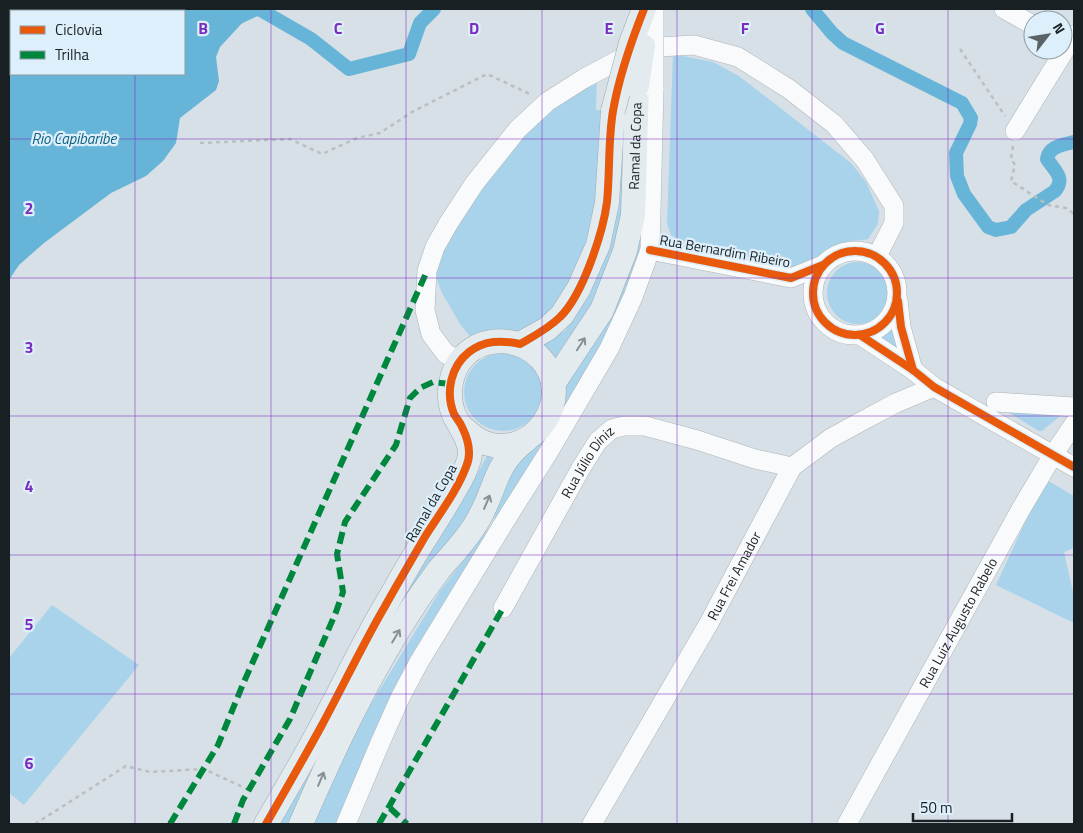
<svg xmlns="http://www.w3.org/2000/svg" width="1083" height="833" font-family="'Titillium Web',sans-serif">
  <rect width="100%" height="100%" fill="#d6e0e6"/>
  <!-- green -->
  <g fill="#a9d3ea">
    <path d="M673,54L713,62L739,76L851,163L866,182L879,211L878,224L868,239C858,241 846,241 837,245C817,251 813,269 788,267L677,239L671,235L667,224Z"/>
    <polygon points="597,76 596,110 601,110 602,181 596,227 568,294 529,332 518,332 472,339 460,324 441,291 435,273 439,252 476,192 539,118"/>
    <polygon points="625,83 623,219 616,247 589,313 554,361 541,342 565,331 589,294 610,248 617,206"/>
    <polygon points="643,205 645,233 631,285 603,352 500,528 343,824 312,824 319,803 371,704 440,591 493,523 503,482 559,385"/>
    <circle cx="858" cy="293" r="31"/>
    <path d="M894,312L910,366L864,336C878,331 886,325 894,312Z"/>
    <circle cx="503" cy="392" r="39"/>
    <polygon points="996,405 1066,411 1042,431 1039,431"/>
    <polygon points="494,454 483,498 291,824 276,824 428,551 467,492 487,456"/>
    <polygon points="1045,479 1074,496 1074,548 1064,552 1074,596 1074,623 996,585"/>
    <polygon points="52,605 139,665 24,805 9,793 9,658"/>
  </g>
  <!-- water -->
  <path fill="#66b4d7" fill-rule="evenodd" d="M9,9H255L220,47L216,57L219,81L216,90L180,118L176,143L163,161L146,176L111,193L44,243L19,265L9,280ZM11,11H184V74H11Z"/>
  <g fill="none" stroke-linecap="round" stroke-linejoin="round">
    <!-- canal -->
    <g stroke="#66b4d7" stroke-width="14">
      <path d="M812,9L832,33L843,43L962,103L971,118L970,124L956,153L957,176L964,194L988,227L996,230L1011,227L1026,210L1055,191C1066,178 1054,170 1047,159C1049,146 1063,145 1074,142"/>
      <polyline points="237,18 254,10 259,9 311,39 349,69 409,54 420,23 434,9"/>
    </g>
    <!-- minor casing -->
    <g stroke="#adb5b9" stroke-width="20">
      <g id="minor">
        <polyline points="1004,9 1033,25"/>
        <polyline points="1015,131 1074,35"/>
        <polyline points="650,250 791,278 823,265"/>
        <circle cx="855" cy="293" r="42"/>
        <polyline points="898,300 901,327 913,370"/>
        <polyline points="860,335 913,370 934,387 1074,467"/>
        <polyline points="464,356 455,358 446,354 431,334 425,310 427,271 435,247 448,224 474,184 518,129 547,102 583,79 626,56 659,47 694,45 738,57 789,89 834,124 865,160 894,206 894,223 877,256"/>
        <polyline points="996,402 1074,407"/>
        <path id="s1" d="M503,608L581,468L598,441L612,429L624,426H645L697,440L755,459L792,467"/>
        <polyline points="346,824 380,743 400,698 419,662 510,513 548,453 609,349 633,297 650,250 654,88"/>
        <path id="s2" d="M592,824L709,623L792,467L831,438L862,421L896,403L934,387"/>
        <path id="s3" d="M847,824L1021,509L1053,455L1074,424"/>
      </g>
    </g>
    <!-- major casing -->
    <g stroke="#9babb3" stroke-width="25">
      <g id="major">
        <polyline points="520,344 547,329 562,315 579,288 598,245 607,203 613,111"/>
        <path id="s4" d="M553,384L602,310L625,251L633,215L637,86"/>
        <path d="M266,824C285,791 304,759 322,725C343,686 362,646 384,608C398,584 411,560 426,537C439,516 453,495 464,473C466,467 470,460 470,454C470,439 460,427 454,415C446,396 450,371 464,356C485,335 521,337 541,359C576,397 534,460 485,443C476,440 469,433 462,427"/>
        <path d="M301,824C334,748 370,671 416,602C423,591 431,581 438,571C452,554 468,539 478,520C497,488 493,465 526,440"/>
      </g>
    </g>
    <!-- path -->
    <g stroke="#bbbfc0" stroke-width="2.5" stroke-dasharray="4 4" stroke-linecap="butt">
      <polyline points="960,49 1005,116"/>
      <polyline points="200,143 290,139 322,154 357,138 380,133 412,112 487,74 532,95"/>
      <polyline points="1013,146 1011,158 1015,165 1011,181 1048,205 1066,208 1074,214"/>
      <polyline points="35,824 126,766 150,772 204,769 249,790"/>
    </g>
    <!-- minor -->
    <use href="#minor" stroke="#f9fafb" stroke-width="19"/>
    <!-- major -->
    <use href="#major" stroke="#e3ebef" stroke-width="24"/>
    <!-- minor-bridge casing -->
    <g stroke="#adb5b9" stroke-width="20" stroke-linecap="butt">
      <polyline id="minor-bridge" points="654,9 654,88"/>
    </g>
    <!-- major-bridge casing -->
    <g stroke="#9babb3" stroke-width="25" stroke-linecap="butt">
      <g id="major-bridge">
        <polyline points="637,86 643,46"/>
        <polyline points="613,111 631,43 644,9"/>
      </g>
    </g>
    <!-- minor-bridge -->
    <use href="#minor-bridge" stroke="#f9fafb" stroke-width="19"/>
    <!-- major-bridge -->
    <use href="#major-bridge" stroke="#e3ebef" stroke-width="24"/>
    <!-- quiet -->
    <g stroke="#00873e" stroke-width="6" stroke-dasharray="12 6" stroke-linecap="butt">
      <polyline points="390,808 407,824"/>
      <polyline points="170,824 218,745 243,684 427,271"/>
      <polyline points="234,824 243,800 290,719 336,612 343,592 337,554 345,522 396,445 410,398 420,388 433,382 450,384"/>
      <polyline points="379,824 503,608"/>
    </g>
    <!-- cycleway casing -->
    <g stroke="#dceffa" stroke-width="11">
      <g id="cycleway">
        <polyline points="650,250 791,278 823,265"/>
        <circle cx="855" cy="293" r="42"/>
        <polyline points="898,301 901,327 913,370"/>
        <polyline points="860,335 913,370 934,387 1074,467"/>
        <path d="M266,824C285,791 304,758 322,725C343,686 362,646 384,608C398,583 412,559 426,535C440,513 457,491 466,467C472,454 468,439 462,427C460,422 456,418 454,414C445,392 451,366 469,352C485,340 501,340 520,344C534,336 548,329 560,317C583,295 603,232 607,202C610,172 608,140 613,111C619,76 631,42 644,9"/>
      </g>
    </g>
    <!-- cycleway -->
    <use href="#cycleway" stroke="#e8590c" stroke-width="8"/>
  </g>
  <!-- one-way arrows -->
  <defs><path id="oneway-shaft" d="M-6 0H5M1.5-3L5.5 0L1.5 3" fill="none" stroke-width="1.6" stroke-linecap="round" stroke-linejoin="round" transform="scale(1.25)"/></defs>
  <g stroke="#889093">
    <use href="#oneway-shaft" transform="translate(581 344) rotate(-57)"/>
    <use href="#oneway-shaft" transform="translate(487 502) rotate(-67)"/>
    <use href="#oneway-shaft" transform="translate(396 636) rotate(-59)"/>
    <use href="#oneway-shaft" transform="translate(321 779) rotate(-67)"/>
  </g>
  <!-- grid -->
  <path fill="none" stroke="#7b2cbf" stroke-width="1" stroke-opacity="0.55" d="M135,9V11M271,9V824M406,9V824M542,9V824M677,9V824M812,9V824M948,9V824M135,74V824M9,139H1074M9,278H1074M9,416H1074M9,555H1074M9,694H1074"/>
  <g text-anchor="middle" stroke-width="4.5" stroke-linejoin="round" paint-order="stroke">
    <!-- street labels -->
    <g font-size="14" fill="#192023" stroke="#dceffa">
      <text dy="5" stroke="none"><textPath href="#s4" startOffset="258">Ramal da Copa</textPath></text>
      <text transform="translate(725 251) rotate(10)" y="5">Rua Bernardim Ribeiro</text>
      <text dy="5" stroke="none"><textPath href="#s1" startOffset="169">Rua Júlio Diniz</textPath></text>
      <text transform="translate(431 503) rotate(-60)" y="5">Ramal da Copa</text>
      <text dy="5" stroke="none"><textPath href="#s2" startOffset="286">Rua Frei Amador</textPath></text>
      <text dy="5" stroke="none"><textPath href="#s3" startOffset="230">Rua Luiz Augusto Rabelo</textPath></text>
    </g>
    <!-- water labels -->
    <g font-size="15" font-style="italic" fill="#0e6080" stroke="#dceffa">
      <text x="74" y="144">Rio Capibaribe</text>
    </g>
  </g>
  <g font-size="16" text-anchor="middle" font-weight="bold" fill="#7b2cbf" stroke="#dceffa" stroke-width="4.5" stroke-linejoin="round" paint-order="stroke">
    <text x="203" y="34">B</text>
    <text x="338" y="34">C</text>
    <text x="474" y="34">D</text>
    <text x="609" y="34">E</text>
    <text x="745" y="34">F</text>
    <text x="880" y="34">G</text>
    <text x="29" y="214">2</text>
    <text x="29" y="353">3</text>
    <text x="29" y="492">4</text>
    <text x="29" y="630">5</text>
    <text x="29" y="769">6</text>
  </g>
  <!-- border -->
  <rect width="1083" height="833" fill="none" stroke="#192023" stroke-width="20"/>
  <!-- legend -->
  <rect x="10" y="10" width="175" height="65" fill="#dceffa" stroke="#8e9ca4"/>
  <rect x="20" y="26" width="25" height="8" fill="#e8590c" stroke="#8e9ca4"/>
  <text x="55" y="35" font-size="15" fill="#192023">Ciclovia</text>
  <rect x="20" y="51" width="25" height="8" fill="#00873e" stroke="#8e9ca4"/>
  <text x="55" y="60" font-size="15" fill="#192023">Trilha</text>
  <!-- north arrow -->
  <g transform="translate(1048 35) rotate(59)"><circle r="24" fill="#dceffa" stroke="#8e9ca4"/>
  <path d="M0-4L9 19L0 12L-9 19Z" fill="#5b6367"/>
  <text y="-8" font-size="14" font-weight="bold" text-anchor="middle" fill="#192023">N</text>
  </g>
  <!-- scale -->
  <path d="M913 813v8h99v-8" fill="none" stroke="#192023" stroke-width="2.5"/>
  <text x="920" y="813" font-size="15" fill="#192023" stroke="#dceffa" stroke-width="4" paint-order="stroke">50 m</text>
</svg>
